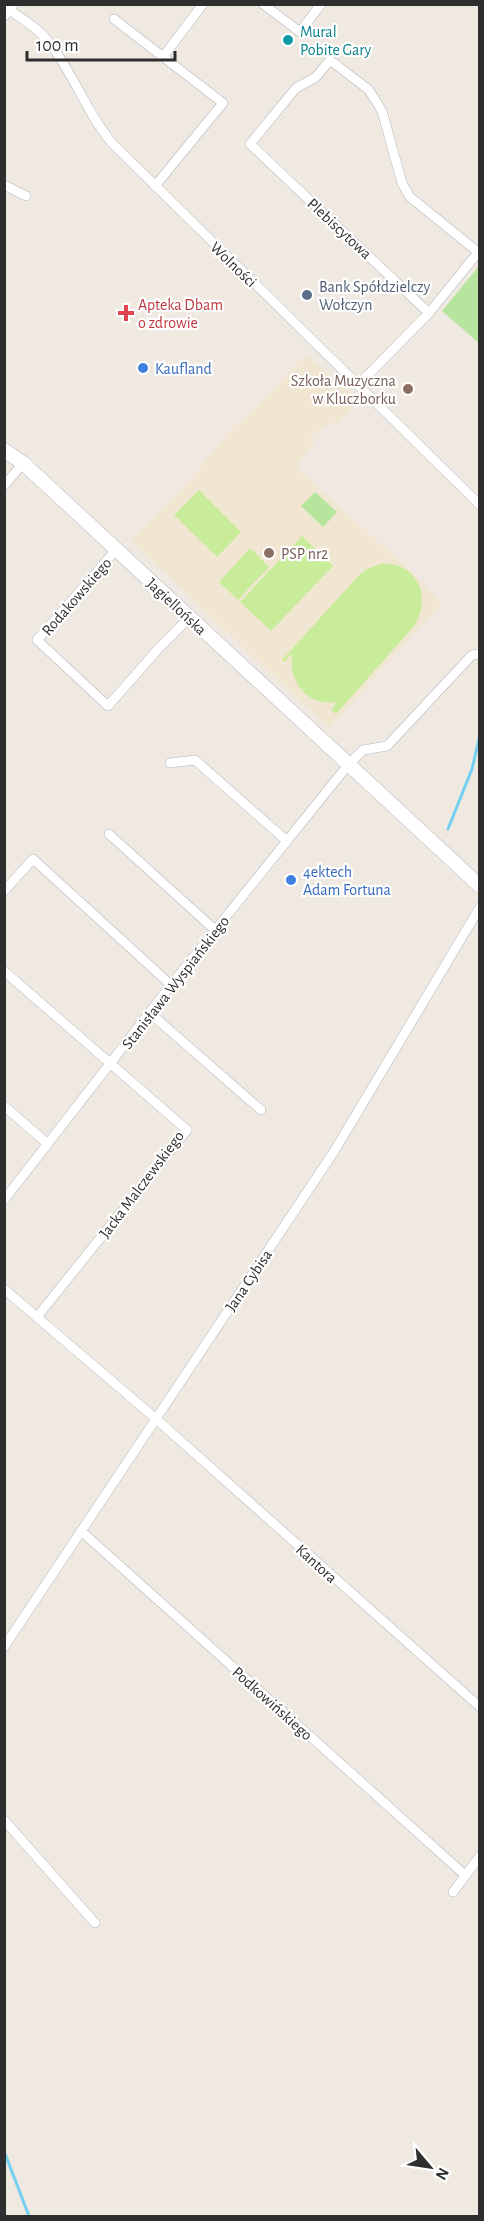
<svg xmlns="http://www.w3.org/2000/svg" width="484" height="2221" font-family="'Alegreya Sans',sans-serif">
  <rect width="100%" height="100%" fill="#efe9e1"/>
  <!-- education -->
  <polygon fill="#f0e6d1" points="306,354 358,401 336,426 331,421 317,434 313,430 310,433 316,440 296,467 425,584 441,604 329,728 131,541 194,475 230,430 253,410"/>
  <!-- green -->
  <g fill="#b6e59e">
    <polygon points="479,266 479,343 442,311"/>
    <polygon points="315,492 337,512 323,527 301,506"/>
  </g>
  <!-- pitch -->
  <g fill="#c9ec9a">
    <polygon points="199,490 241,532 217,557 174,515"/>
    <polygon points="302,536 333,566 271,631 240,602"/>
    <polygon points="250,548 269,567 238,600 219,582"/>
    <path d="M381,564C417,561 432,597 415,625L336,714L331,710L337,702C308,707 288,682 292,654L284,662L282,660L360,574L367,569Z"/>
  </g>
  <g fill="none" stroke-linecap="round" stroke-linejoin="round">
    <!-- stream -->
    <g stroke="#75cff0" stroke-width="3">
      <polyline points="448,829 472,769 480,735"/>
      <polyline points="4,2151 29,2216"/>
    </g>
    <!-- street casing -->
    <g stroke="#b4b7c1" stroke-width="10">
      <g id="street">
        <polyline points="263,4 300,32 321,4"/>
        <path d="M8,9C21,18 38,28 48,41C73,72 86,112 112,143L480,505"/>
        <polyline points="114,19 223,103 155,186"/>
        <polyline points="163,57 203,4"/>
        <polyline points="4,185 26,196"/>
        <polyline points="429,313 250,144 296,88 316,77 330,60 369,90 382,111 402,183 410,197 478,252"/>
        <polyline points="358,385 429,313 480,250"/>
        <polyline points="4,486 23,463"/>
        <polyline points="116,550 37,640 108,706 159,648 189,618"/>
        <polyline points="170,763 195,760 287,841"/>
        <polyline points="109,834 215,930"/>
        <polyline points="4,891 33,859 171,985"/>
        <polyline points="4,971 187,1130 37,1317"/>
        <polyline points="150,1013 261,1110"/>
        <polyline points="4,1106 48,1144"/>
        <polyline points="4,1200 171,985 348,765 363,750 387,746 472,655 480,654"/>
        <polyline points="4,1289 155,1418 480,1707"/>
        <polyline points="81,1531 465,1875"/>
        <polyline points="4,1647 335,1150 480,907"/>
        <polyline points="4,1820 95,1923"/>
        <polyline points="453,1892 480,1856"/>
      </g>
    </g>
    <!-- secondary casing -->
    <g stroke="#b4b7c1" stroke-width="15">
      <g id="secondary">
        <polyline points="4,13 11,4"/>
        <polyline points="4,450 23,463 480,886"/>
      </g>
    </g>
    <!-- street -->
    <use href="#street" stroke="#fff" stroke-width="9"/>
    <!-- secondary -->
    <use href="#secondary" stroke="#fff" stroke-width="14"/>
  </g>
  <!-- markers -->
  <circle fill="#0f9aa8" stroke="#fff" stroke-width="2" cx="288" cy="40" r="6"/>
  <circle fill="#5c6f8a" stroke="#fff" stroke-width="2" cx="307" cy="295" r="6"/>
  <path fill="#e0444e" stroke="#fff" stroke-width="2" d="M123 304h6v6h6v6h-6v6h-6v-6h-6v-6h6z"/>
  <g fill="#3f7fe0" stroke="#fff" stroke-width="2">
    <circle cx="143" cy="368" r="6"/>
    <circle cx="291" cy="880" r="6"/>
  </g>
  <g fill="#8d6e63" stroke="#fff" stroke-width="2">
    <circle cx="408" cy="389" r="6"/>
    <circle cx="269" cy="553" r="6"/>
  </g>
  <g text-anchor="middle" stroke-width="4.5" stroke-linejoin="round" paint-order="stroke">
    <!-- culture labels -->
    <g font-size="16" fill="#0d838f" stroke="#fff" text-anchor="start">
      <text x="300" y="37">Mural<tspan x="300" dy="18">Pobite Gary</tspan></text>
    </g>
    <!-- street labels -->
    <g font-size="16" fill="#2e2e2e" stroke="#fff">
      <text transform="translate(340 228) rotate(43)" y="6">Plebiscytowa</text>
      <text transform="translate(234 264) rotate(44)" y="6">Wolności</text>
      <text transform="translate(76 596) rotate(-49)" y="6">Rodakowskiego</text>
      <text transform="translate(177 606) rotate(43)" y="6">Jagiellońska</text>
      <text transform="translate(175 982) rotate(-52)" y="6">Stanisława Wyspiańskiego</text>
      <text transform="translate(141 1184) rotate(-53)" y="6">Jacka Malczewskiego</text>
      <text transform="translate(248 1280) rotate(-56)" y="6">Jana Cybisa</text>
      <text transform="translate(317 1563) rotate(42)" y="6">Kantora</text>
      <text transform="translate(273 1703) rotate(42)" y="6">Podkowińskiego</text>
    </g>
    <!-- service labels -->
    <g font-size="16" fill="#4e5e75" stroke="#fff" text-anchor="start">
      <text x="319" y="292">Bank Spółdzielczy<tspan x="319" dy="18">Wołczyn</tspan></text>
    </g>
    <!-- health labels -->
    <g font-size="16" fill="#be3a42" stroke="#fff" text-anchor="start">
      <text x="138" y="310">Apteka Dbam<tspan x="138" dy="18">o zdrowie</tspan></text>
    </g>
    <!-- shop labels -->
    <g font-size="16" fill="#366cbe" stroke="#fff" text-anchor="start">
      <text x="155" y="374">Kaufland</text>
      <text x="303" y="877">4ektech<tspan x="303" dy="18">Adam Fortuna</tspan></text>
    </g>
    <!-- education labels -->
    <g font-size="16" fill="#785e54" stroke="#fff" text-anchor="end">
      <text x="396" y="386">Szkoła Muzyczna<tspan x="396" dy="18">w Kluczborku</tspan></text>
      <text x="281" y="559" text-anchor="start">PSP nr2</text>
    </g>
  </g>
  <!-- border -->
  <rect width="484" height="2221" fill="none" stroke="#2e2e2e" stroke-width="12"/>
  <!-- north arrow -->
  <g transform="translate(430 2167) rotate(119)" stroke="#ffffff" stroke-width="4.5" paint-order="stroke">
  <path d="M0-4.5L10 22L0 15L-10 22Z" fill="#2e2e2e"/>
  <text y="-9" font-size="16" font-weight="bold" text-anchor="middle" fill="#2e2e2e">N</text>
  </g>
  <!-- scale -->
  <path d="M27 51v9h148v-9" fill="none" stroke="#2e2e2e" stroke-width="3"/>
  <text x="36" y="51" font-size="18" fill="#2e2e2e" stroke="#ffffff" stroke-width="4.5" paint-order="stroke">100 m</text>
</svg>
